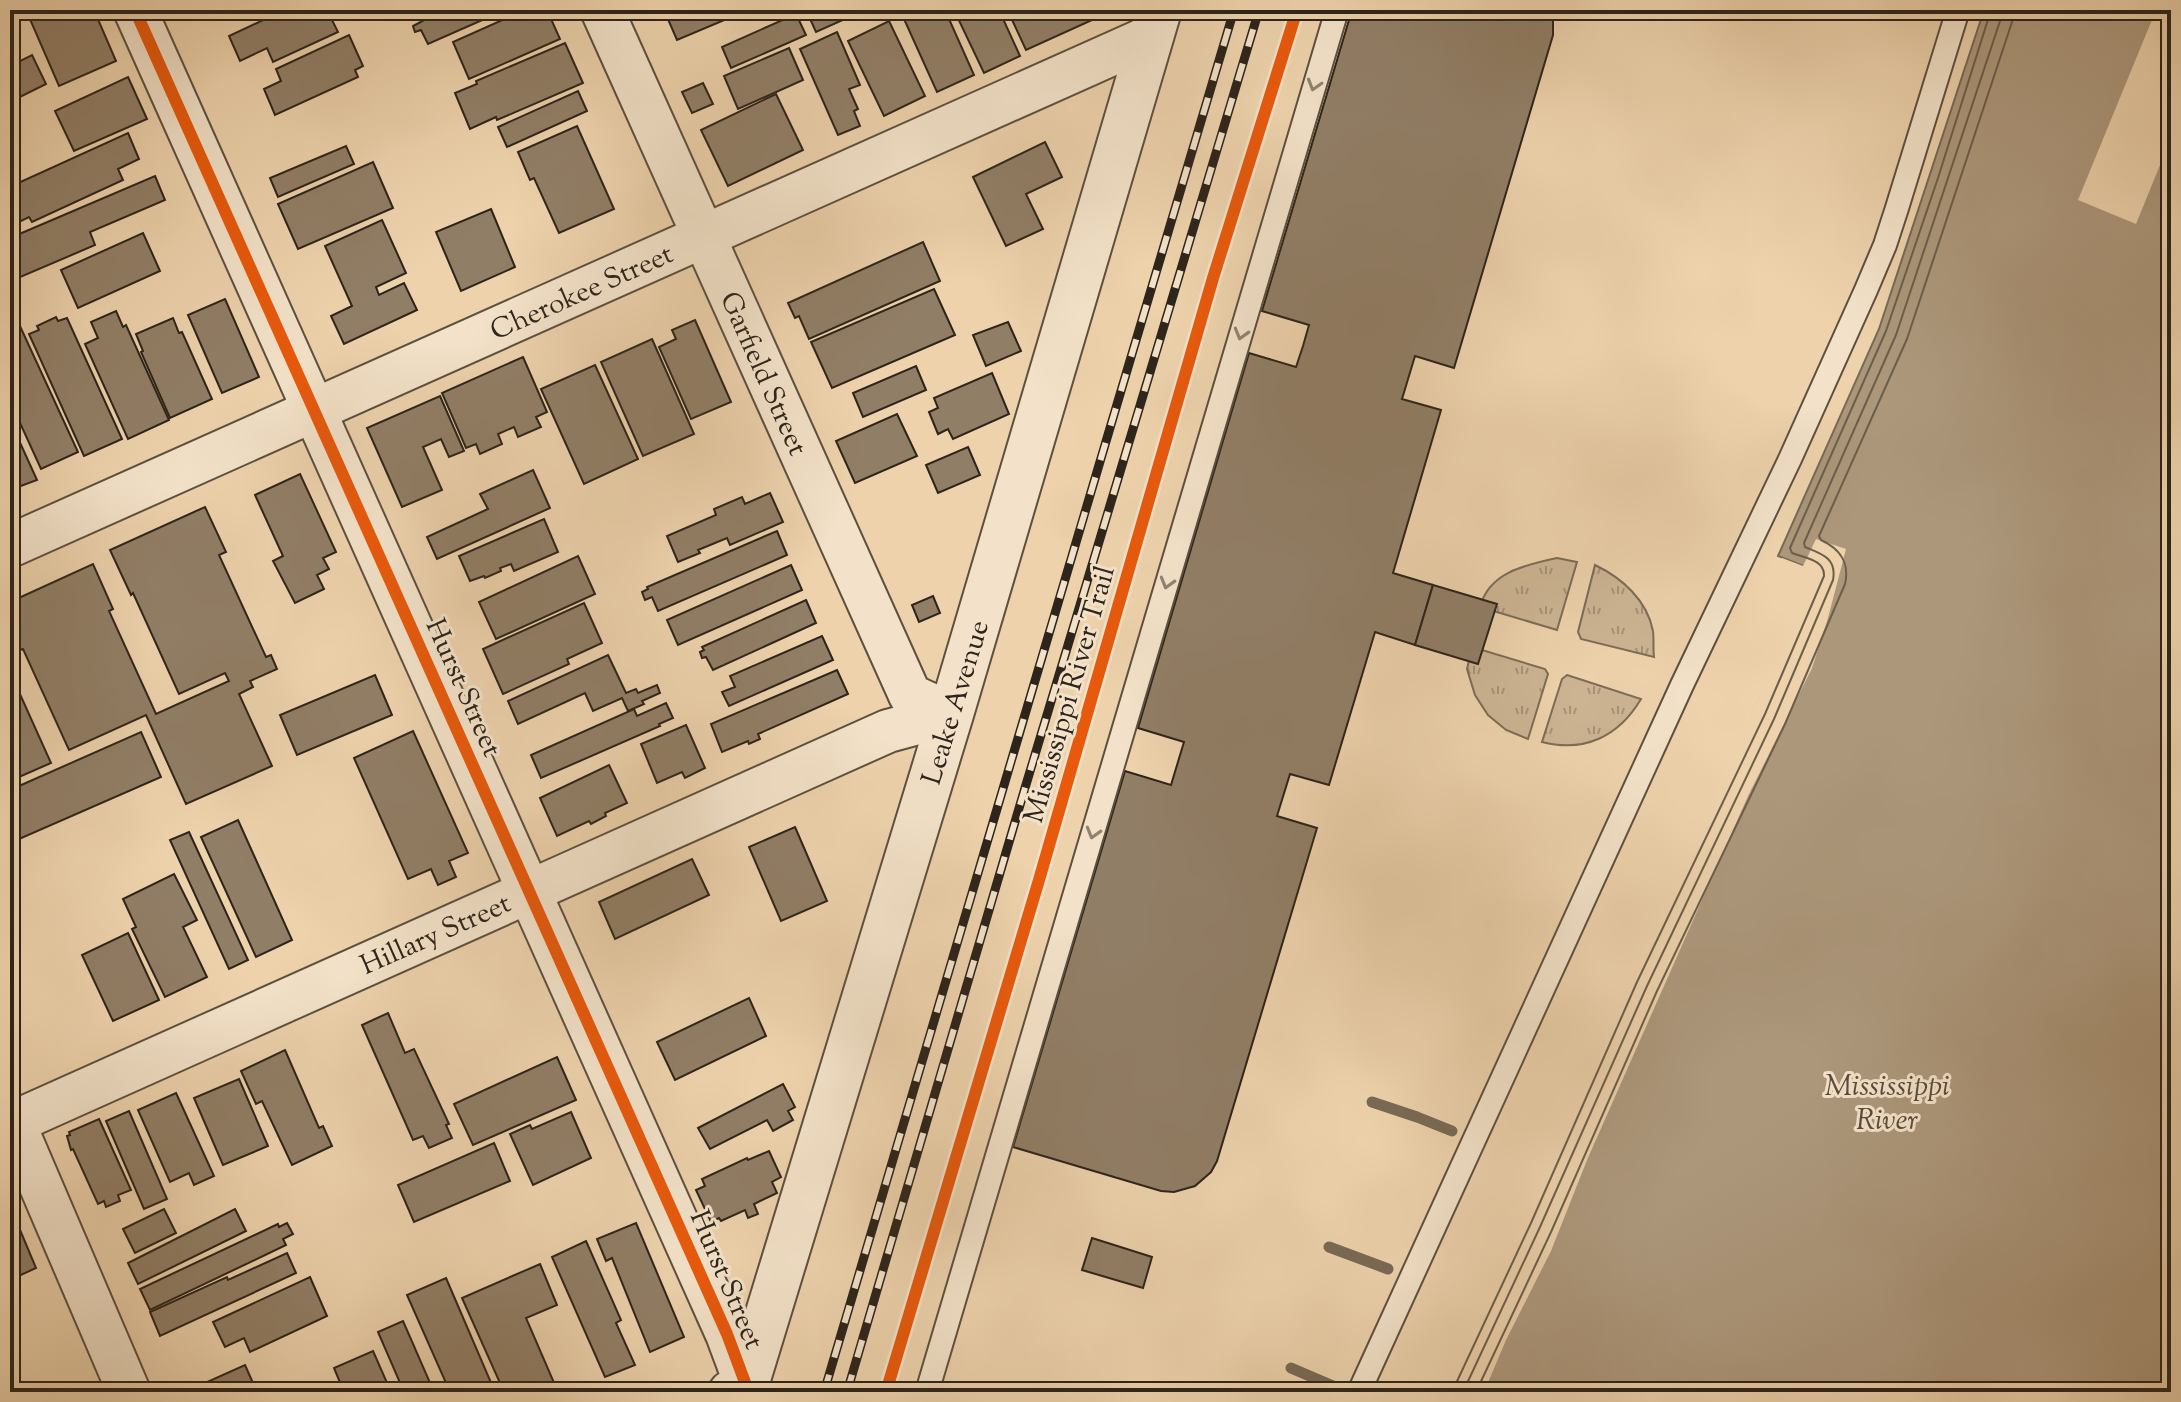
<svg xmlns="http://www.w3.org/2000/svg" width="2181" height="1402" font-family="'Sorts Mill Goudy',serif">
  <defs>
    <pattern id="grass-tufts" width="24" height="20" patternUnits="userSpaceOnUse" patternTransform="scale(2)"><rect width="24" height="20" fill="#ccb493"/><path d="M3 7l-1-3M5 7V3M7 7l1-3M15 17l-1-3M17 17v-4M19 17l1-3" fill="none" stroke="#a69277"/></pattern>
  </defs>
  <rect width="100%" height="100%" fill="#edd2ac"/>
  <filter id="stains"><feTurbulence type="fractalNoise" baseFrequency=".0025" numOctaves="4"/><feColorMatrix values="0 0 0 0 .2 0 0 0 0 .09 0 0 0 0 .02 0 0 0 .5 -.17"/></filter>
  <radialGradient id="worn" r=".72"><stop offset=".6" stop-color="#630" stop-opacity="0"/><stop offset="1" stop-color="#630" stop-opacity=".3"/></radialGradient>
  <!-- grass -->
  <g fill="url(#grass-tufts)" stroke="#7c6c57" stroke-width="2">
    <path d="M1557,558L1577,562L1557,630L1480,607C1489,572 1525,565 1557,558Z"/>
    <path d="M1595,565C1622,578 1647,600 1653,631C1654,640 1653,649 1654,657L1581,639L1578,632Z"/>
    <polygon points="1472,647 1545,669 1548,674 1528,739 1506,730 1488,715 1475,695 1467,669"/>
    <path d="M1567,675L1641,699C1619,736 1585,753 1542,742L1562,679Z"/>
  </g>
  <!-- water -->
  <polygon fill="#ac977b" stroke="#796955" stroke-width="2" points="1984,10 2171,10 2171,1392 1443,1392 1694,847 1817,571 1778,556 1879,329"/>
  <!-- pier -->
  <g fill="#edd2ac">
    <polygon points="2156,10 2171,10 2171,138 2136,224 2078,200"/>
    <polygon points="1816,539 1846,549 1828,618 1812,668 1748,796 1587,1160 1551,1251 1506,1340 1484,1392 1439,1392 1520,1218 1627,977 1754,709 1812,574 1781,561 1782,558 1803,566"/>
  </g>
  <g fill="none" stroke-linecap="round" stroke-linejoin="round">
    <!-- shore -->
    <g stroke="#6c5e4b" stroke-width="2">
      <path d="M1452,1392L1531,1223L1637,982L1765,714L1824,576C1825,560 1805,558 1792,553L1790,548L1886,331L1938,178L1991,10"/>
      <path d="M1463,1392L1540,1227L1647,986L1774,719L1833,580C1837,558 1822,554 1805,547L1804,543L1896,335L2001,18V10"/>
      <path d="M1476,1392L1551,1232L1657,991L1785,724L1845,584C1850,562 1840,549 1821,540L1819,536L1907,339L2012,22L2013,10"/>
    </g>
    <!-- stream -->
    <g stroke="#796955" stroke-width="11">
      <polyline points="1372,1102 1417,1117 1452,1131"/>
      <polyline points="1329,1247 1388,1269"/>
      <polyline points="1291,1368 1333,1386"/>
    </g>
  </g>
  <!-- building -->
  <g fill="#917e66" stroke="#2d241b" stroke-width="2">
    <polygon points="26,10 94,10 116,61 59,86"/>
    <polygon points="285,10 327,10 338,32 273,62 267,48 240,61 229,36"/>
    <polygon points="443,10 505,10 428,44 421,30 415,32 413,26"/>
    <polygon points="525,10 547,10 560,39 469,79 453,42"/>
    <polygon points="664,10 748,10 677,40"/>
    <polygon points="806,10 841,10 845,19 816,32"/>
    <polygon points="924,10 945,10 974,75 937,92 904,19"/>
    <polygon points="954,10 999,10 1020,56 984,73"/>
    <polygon points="1011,10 1114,10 1026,50 1008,11"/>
    <polygon points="1352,10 1550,10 1553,21 1553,35 1454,368 1415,356 1402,399 1441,410 1393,573 1433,585 1415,645 1375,632 1329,785 1290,774 1277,816 1317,828 1217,1161 1211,1172 1195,1186 1174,1192 1161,1191 1013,1147 1125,771 1171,785 1184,742 1138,728 1249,353 1296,367 1303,346 1309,325 1262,311"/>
    <polygon points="796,14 806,35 731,68 722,47"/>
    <polygon points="889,21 925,96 884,116 848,41"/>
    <polygon points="837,32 860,85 849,89 858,109 854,111 860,126 838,135 800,49"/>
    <polygon points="349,35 363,66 355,70 358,77 275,115 264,89 281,81 276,69"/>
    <polygon points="565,43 583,83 497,120 496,117 470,129 455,93 477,84 476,81"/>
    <polygon points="789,48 803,80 738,109 724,76"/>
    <polygon points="32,55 46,84 20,97 10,76 10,66"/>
    <polygon points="128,77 147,119 74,151 55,111"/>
    <polygon points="703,83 713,104 692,113 682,92"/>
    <polygon points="578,91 587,111 507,147 498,127"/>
    <polygon points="776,94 803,150 728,186 701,130"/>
    <polygon points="577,126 614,209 559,233 534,178 530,180 518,152"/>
    <polygon points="128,133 139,159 118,169 123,180 32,222 29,217 19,222 10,202 10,192 18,188 16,184"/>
    <polygon points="1045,142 1062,177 1026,194 1043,229 1006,246 973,177"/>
    <polygon points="346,146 354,164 278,197 270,178"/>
    <polygon points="373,162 393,208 298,249 278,204"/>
    <polygon points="155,176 165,200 90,232 95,245 18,278 10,259 10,238"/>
    <polygon points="491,209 515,267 461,291 436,232"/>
    <polygon points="382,220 406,273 376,287 379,295 404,283 417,310 344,344 331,316 352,306 325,246"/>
    <polygon points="143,233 160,271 78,308 61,270"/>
    <polygon points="923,242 940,281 809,339 799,316 795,318 788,303"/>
    <polygon points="934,289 955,335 832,388 811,342"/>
    <polygon points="225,299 259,377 222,393 188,315"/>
    <polygon points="116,311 123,327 126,325 169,420 128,439 85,344 98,338 91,322"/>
    <polygon points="56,317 58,321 67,318 122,439 84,456 29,334 39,330 37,326"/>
    <polygon points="173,318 179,333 182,332 212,399 170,418 141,352 143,351 136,334"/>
    <polygon points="695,320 731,402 691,419 659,347 676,339 672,330"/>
    <polygon points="1008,322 1021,351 986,366 973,335"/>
    <polygon points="19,324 78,452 41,469 10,401 10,328"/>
    <polygon points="652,339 694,434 643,456 601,362"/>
    <polygon points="523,357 547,412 536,417 541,427 518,437 514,427 498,434 502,444 480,454 476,444 466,448 442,393"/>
    <polygon points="595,365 638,459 584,484 541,389"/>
    <polygon points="916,366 926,390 863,417 853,393"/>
    <polygon points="992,373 1009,414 953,439 948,429 938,434 929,412 938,408 934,398"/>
    <polygon points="440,396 464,451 449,457 441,439 423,447 442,490 402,507 367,428"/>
    <polygon points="897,414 917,456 855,483 836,441"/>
    <polygon points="17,436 37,480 10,490 10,439"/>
    <polygon points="968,447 980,475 938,493 926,465"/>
    <polygon points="533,470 550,508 437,559 427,537 488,509 480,494"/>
    <polygon points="300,474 336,552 323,558 329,569 317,575 324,589 295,603 273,561 283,556 255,495"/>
    <polygon points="770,493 783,522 730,545 727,538 698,550 700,553 678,562 667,536 716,515 714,509 742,497 745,504"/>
    <polygon points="205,507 226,552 219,555 266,657 271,655 277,669 250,681 253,687 239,694 272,766 186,804 146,715 69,750 23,649 17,651 10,635 10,602 93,564 113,609 109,611 156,714 229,681 225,673 179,694 133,593 131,595 110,550"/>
    <polygon points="544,519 558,552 514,571 511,564 500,568 501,571 485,578 484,576 470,581 459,556"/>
    <polygon points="777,531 787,555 658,611 652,597 645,600 642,592 648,589 647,587"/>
    <polygon points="578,556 595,594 496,639 479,602"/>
    <polygon points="791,565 802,590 678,645 667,620"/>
    <polygon points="1433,585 1497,604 1478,664 1415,645"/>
    <polygon points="933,596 940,613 919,622 912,605"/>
    <polygon points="806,600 816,623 713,670 706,657 702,658 700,652 704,650 702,647"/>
    <polygon points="584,603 602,643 567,659 569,664 503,694 483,649"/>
    <polygon points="822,636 833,660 729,706 722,692 735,687 730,676"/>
    <polygon points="608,655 626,693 636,689 638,693 657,685 660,693 642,701 644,704 628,711 622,698 593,711 585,693 518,724 508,701"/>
    <polygon points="837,670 848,694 758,734 760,739 749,744 748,741 722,752 711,724"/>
    <polygon points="10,672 51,763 10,781"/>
    <polygon points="375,675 392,715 297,755 280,715"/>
    <polygon points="666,703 673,718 659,724 660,726 541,778 531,755 634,709 637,716"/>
    <polygon points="686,725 705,768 685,778 682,772 657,783 641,744"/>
    <polygon points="413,731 468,853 449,861 456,877 438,885 431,869 408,879 354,758"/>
    <polygon points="141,732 161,777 10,843 10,790"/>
    <polygon points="609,765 627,803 605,813 606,816 591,824 589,821 557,836 540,798"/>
    <polygon points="238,820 292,940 256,957 201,837"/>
    <polygon points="795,827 827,901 781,921 749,847"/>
    <polygon points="189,832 248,960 229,969 170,840"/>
    <polygon points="692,859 709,895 615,939 599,902"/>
    <polygon points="174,874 197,920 183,927 207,977 165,997 132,929 136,927 123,899"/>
    <polygon points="128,933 159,1000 113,1021 82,955"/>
    <polygon points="749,998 766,1036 675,1080 657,1042"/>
    <polygon points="388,1013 405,1053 414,1049 449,1124 446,1125 452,1138 429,1148 423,1136 413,1140 362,1025"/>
    <polygon points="285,1050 319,1128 323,1126 332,1146 292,1165 262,1101 256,1104 241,1071"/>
    <polygon points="557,1057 576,1100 473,1145 454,1104"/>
    <polygon points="239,1079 268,1146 223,1165 194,1098"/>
    <polygon points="783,1084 795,1107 788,1111 793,1120 773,1131 767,1120 710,1149 698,1128"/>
    <polygon points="176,1093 214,1176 194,1185 189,1173 170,1182 138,1110"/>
    <polygon points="129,1111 167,1199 144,1209 106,1121"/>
    <polygon points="571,1112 591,1158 533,1185 510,1134 530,1125 532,1129"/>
    <polygon points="99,1119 131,1190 118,1195 120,1201 106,1207 104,1201 98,1204 73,1149 71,1150 67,1136 70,1135 69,1132"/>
    <polygon points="494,1143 510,1181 414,1222 398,1185"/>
    <polygon points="769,1151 781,1177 772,1182 777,1193 754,1204 758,1214 748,1218 745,1210 721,1221 719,1218 711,1222 696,1190 705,1186 702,1179 747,1158 748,1160"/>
    <polygon points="10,1206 36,1268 10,1280"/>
    <polygon points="164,1209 176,1233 135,1253 123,1229"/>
    <polygon points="235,1209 246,1231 138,1284 128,1263"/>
    <polygon points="287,1223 293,1234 283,1239 286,1245 150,1310 140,1289 278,1224 279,1227"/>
    <polygon points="636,1223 684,1337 650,1352 612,1258 606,1261 597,1239"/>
    <polygon points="1092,1238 1152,1257 1143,1288 1082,1270"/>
    <polygon points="586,1241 621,1320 616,1323 635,1365 605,1377 552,1257"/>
    <polygon points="287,1253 296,1273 160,1336 150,1312 227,1277 228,1280"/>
    <polygon points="540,1264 557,1305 526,1318 558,1392 504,1392 462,1298"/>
    <polygon points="310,1277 327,1316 250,1352 244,1338 225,1347 213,1322"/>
    <polygon points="446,1278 495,1392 450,1392 407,1295"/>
    <polygon points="403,1321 434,1392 404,1392 378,1332"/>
    <polygon points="373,1351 391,1392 393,1392 344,1392 334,1368"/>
    <polygon points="245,1365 257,1392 185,1392"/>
  </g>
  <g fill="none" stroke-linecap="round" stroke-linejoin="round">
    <!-- service casing -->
    <g stroke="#5d503f" stroke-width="26">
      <g id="service">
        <polyline points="927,1392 1337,10"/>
        <polyline points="1359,1392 1682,685 1790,459 1866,290 1885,245 1897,208 1958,10"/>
      </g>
    </g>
    <!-- minor casing -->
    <g stroke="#5d503f" stroke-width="46">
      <g id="minor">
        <polyline points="135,10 727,1334 746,1385 730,1392"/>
        <polyline points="602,10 910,695 951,714"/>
        <polyline points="10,546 1152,36"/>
        <polyline points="10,1114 129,1392"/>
        <polyline points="10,1124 888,731 951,714"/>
      </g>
    </g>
    <!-- tertiary casing -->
    <g stroke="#5d503f" stroke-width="48">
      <polyline id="tertiary" points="744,1392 951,714 1159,10"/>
    </g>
    <!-- service -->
    <use href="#service" stroke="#f3e2c9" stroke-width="22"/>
    <!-- minor -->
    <use href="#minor" stroke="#f3e2c9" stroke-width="42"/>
    <!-- tertiary -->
    <use href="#tertiary" stroke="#f3e2c9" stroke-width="44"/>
    <!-- rail casing -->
    <g stroke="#2d241b" stroke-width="9">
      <g id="rail">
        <polyline points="824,1392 1234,10"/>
        <polyline points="847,1392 1025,788 1259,10"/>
      </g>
    </g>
    <!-- rail -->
    <use href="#rail" stroke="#f3e2c9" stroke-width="6" stroke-dasharray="18" stroke-linecap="butt"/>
    <!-- cycleway casing -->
    <g stroke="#f3e2c9" stroke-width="17">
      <g id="cycleway">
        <polyline points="135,10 727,1334 746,1385"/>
        <polyline points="886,1392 1039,880 1213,278 1297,10"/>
      </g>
    </g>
    <!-- cycleway -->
    <use href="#cycleway" stroke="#e8590c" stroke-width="12"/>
  </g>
  <!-- one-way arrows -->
  <defs><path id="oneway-chevron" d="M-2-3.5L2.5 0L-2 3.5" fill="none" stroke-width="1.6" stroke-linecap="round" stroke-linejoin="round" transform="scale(2)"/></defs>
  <g stroke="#908372">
    <use href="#oneway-chevron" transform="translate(1314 85) rotate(107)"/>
    <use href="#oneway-chevron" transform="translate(1241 334) rotate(106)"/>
    <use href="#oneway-chevron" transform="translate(1167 583) rotate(106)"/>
    <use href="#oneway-chevron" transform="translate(1093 833) rotate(106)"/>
  </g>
  <g text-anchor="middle" stroke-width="6" stroke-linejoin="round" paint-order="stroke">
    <!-- street labels -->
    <g font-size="28" fill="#2d241b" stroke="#f3e2c9">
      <text transform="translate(581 291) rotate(-24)" y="10">Cherokee Street</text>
      <text transform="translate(765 373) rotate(66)" y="10">Garfield Street</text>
      <text transform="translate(465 687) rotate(66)" y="10">Hurst Street</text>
      <text transform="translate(1068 694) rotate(-74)" y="10">Mississippi River Trail</text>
      <text transform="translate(954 702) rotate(-73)" y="10">Leake Avenue</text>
      <text transform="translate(435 933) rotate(-24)" y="10">Hillary Street</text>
      <text transform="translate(728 1279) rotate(67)" y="10">Hurst Street</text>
    </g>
    <!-- water labels -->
    <g font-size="30" font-style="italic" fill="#594c3d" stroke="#f3e2c9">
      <text x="1887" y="1095">Mississippi<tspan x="1887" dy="34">River</tspan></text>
    </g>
  </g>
  <!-- margin -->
  <rect width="2181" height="1402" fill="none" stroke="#edd2ac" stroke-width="40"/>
  <rect x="12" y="12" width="2157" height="1378" fill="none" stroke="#2d241b" stroke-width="4"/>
  <rect x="20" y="20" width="2141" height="1362" fill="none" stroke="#2d241b" stroke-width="2"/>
  <rect width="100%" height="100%" filter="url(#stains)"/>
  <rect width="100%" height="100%" fill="url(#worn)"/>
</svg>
